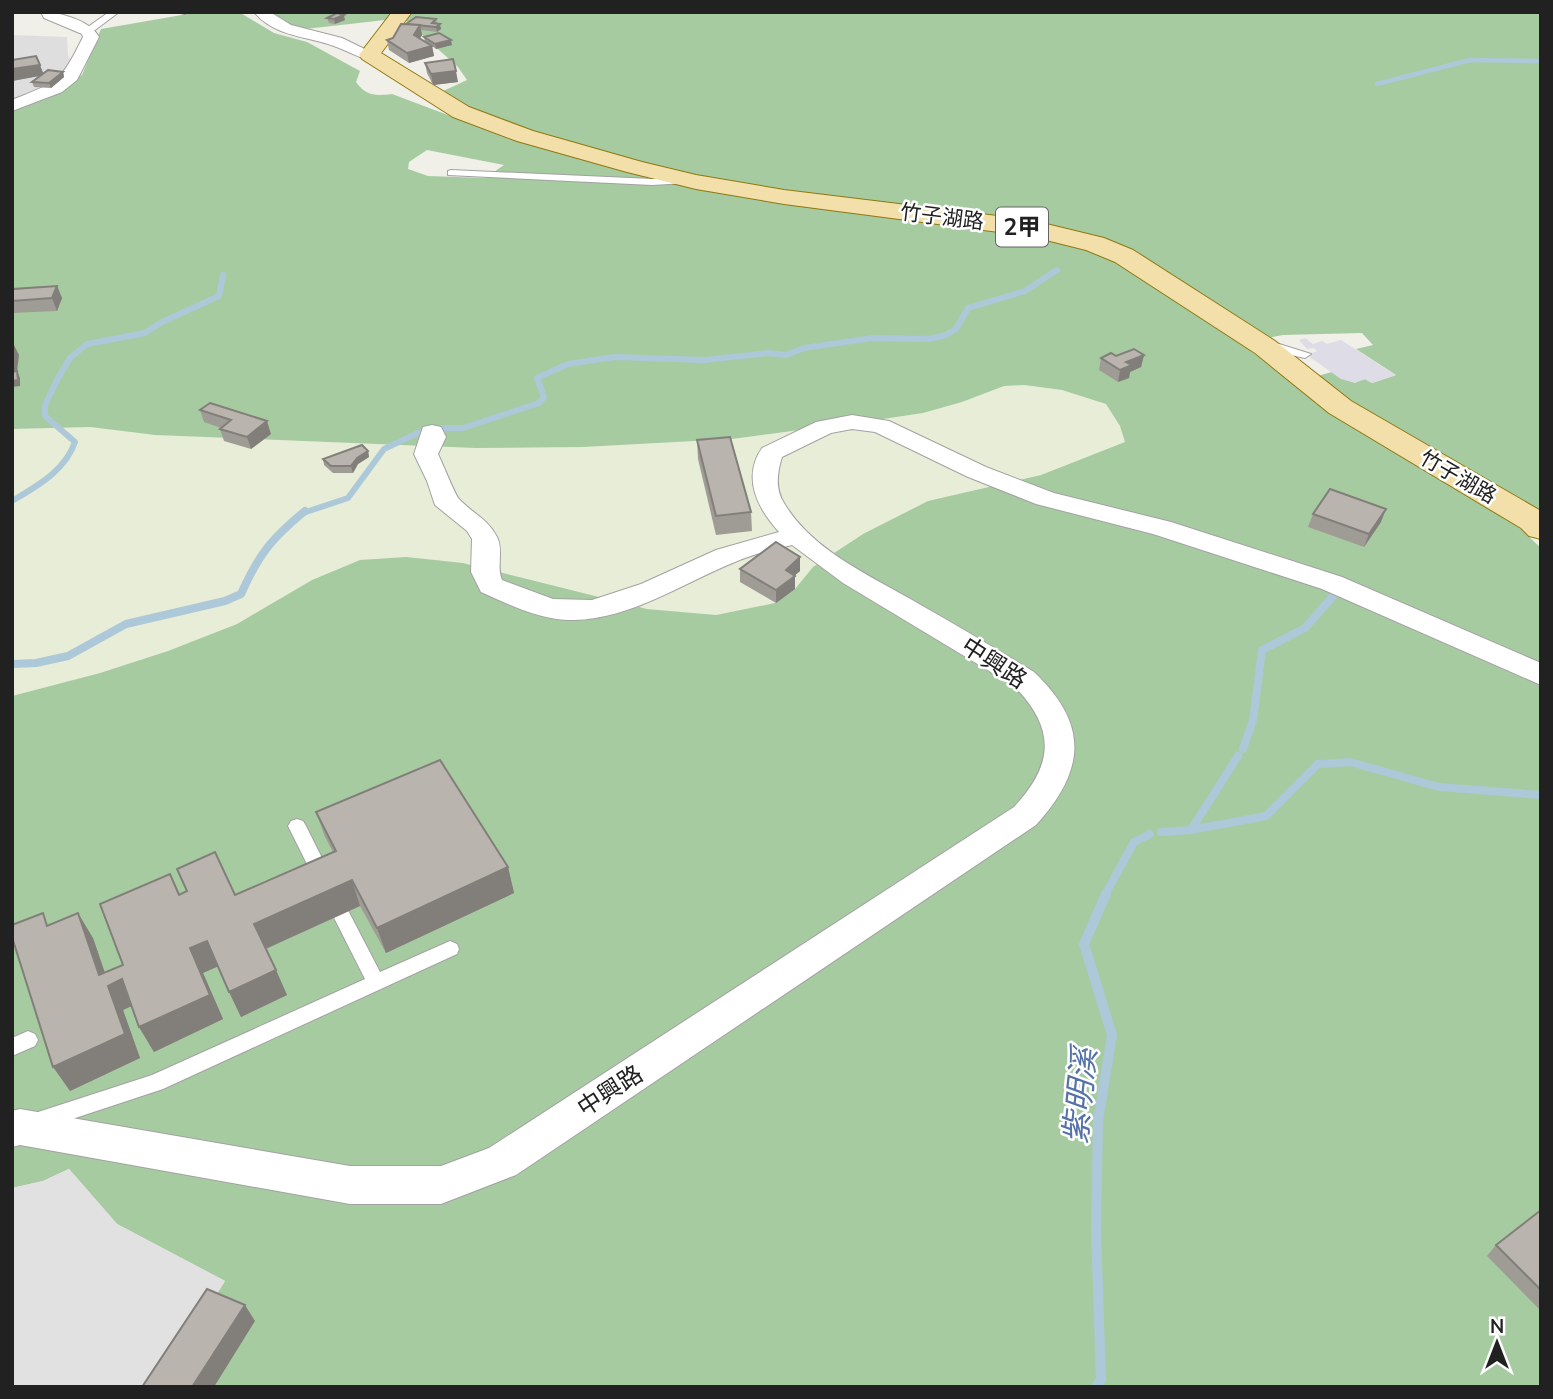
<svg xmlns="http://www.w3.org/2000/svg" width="1553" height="1399" font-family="'Nunito Sans','Noto Sans TC',sans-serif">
  <rect width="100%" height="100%" fill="#f0efe8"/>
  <!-- residential -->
  <polygon fill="#dfdede" points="12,35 67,37 68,56 82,75 31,102 12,108"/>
  <!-- farmland -->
  <polygon fill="#e7edd6" points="1024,385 1062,390 1107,404 1120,426 1125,443 1041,475 928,501 863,534 813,567 795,589 776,603 716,615 647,609 463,563 360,560 312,580 237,624 168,651 100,673 12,696 12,429 90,427 155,435 475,448 583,447 732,439 883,419 923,413 962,402 1004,386"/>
  <!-- forest -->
  <path fill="#a7cba1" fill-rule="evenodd" d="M199,12H239L274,33L307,42L360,71L356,82C366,96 375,96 392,94L493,132L777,202L888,218L1013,231L1090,250L1122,266L1242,344L1292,383L1332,372C1343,380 1352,383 1365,379L1372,383L1396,375L1356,349L1373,345L1362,333L1283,335L1262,339L1114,246L898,208L703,179L614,156L484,116L441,92L467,80L458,67L403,18L305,29L293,28L272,12H1541V522L1500,510L1541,548V1387H158L225,1281L117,1224L69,1169L43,1181L12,1188V696L100,673L168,651L237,624L312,580L360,560L406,557L463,563L647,609L716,615L775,603L795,589L813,567L863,534L928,501L1041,475L1125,442L1120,426L1106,404L1062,390L1024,385L1004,386L962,402L923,413L883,419L732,439L583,447L475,448L155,435L90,427L12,429V108L31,102L82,75L101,29ZM427,150L504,165L485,178L428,176L408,169L409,162Z"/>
  <!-- parking -->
  <polygon fill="#e1e1e1" points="69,1169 117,1224 225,1281 158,1387 12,1387 12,1188 43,1181"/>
  <!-- plaza -->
  <polygon fill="#dedce6" points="1305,338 1313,344 1322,341 1327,344 1341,340 1396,375 1372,383 1365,379 1355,383 1341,379 1307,355 1317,351 1314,348 1307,349 1299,340"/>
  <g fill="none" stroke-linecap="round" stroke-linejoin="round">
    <!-- stream-far3 -->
    <polyline stroke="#adc8d9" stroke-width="4.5" points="1377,84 1470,60 1541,61"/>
    <!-- stream-far2 -->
    <g stroke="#adc8d9" stroke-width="6">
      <path d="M12,501C37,486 65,471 75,442L45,416V405L58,378L70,358L87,344L145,333L162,322L219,296L223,275"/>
      <polyline points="303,513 348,498 384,449 418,433 442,428 463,428 539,403 544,397 537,378 568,364 615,357 704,360 768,353 786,355 804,348 873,338 929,339 946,335 956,329 968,308 1025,291 1057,270"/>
    </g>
    <!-- stream-far1 -->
    <g stroke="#adc8d9" stroke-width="8">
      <path d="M12,664L36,663L68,656L126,624L225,601L241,594C259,554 271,539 305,511"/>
      <polyline points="1243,749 1253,720 1262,650 1305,628 1335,594"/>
      <polyline points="1191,830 1238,756"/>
      <polyline points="1161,832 1191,830 1266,816 1318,764 1350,762 1439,787 1541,795"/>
      <polyline points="1105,895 1134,842 1150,834"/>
    </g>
    <!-- stream -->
    <polyline stroke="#adc8d9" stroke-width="10" points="1096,1387 1101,1380 1096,1231 1098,1121 1112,1035 1084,944 1106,894"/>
    <!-- lane casing -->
    <g stroke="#a2a2a2" stroke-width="2">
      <g id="lane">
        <polygon points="109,12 119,12 91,33 85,33 85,29"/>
        <polygon points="451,170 652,179 686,177 691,180 686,183 652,185 448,175 448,171"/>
        <polygon points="1265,343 1276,343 1311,354 1305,358 1261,349 1261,345"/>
        <polygon points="297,819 303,821 306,826 332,878 329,883 323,885 317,883 314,878 288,826 291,821"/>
        <polygon points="333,891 339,893 380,972 450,941 457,944 459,949 457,954 163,1089 39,1130 32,1128 29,1121 32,1114 152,1075 365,979 324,898 327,893"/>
        <polygon points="28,1031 35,1034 38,1040 35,1046 12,1056 12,1038"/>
      </g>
    </g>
    <!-- street casing -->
    <g stroke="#a2a2a2" stroke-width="2">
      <g id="street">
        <path d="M41,12C59,12 90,20 99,37L77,80L62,92L12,111V100C59,81 60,83 83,37L82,34L44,18Z"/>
        <path d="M254,12H270L291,25L342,38L377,55L369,60C355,56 342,48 328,44C302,36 273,35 254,12Z"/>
        <path d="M852,415L889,421L986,467L1054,493L1171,522L1342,577L1541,663V685L1322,589L1153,534L1036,504L968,477L875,432L852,429L831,433L782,457C777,473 775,489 784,503C812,551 873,577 919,604C958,626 996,649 1034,672C1089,724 1086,770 1036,825L516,1175L441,1204H350L20,1145L12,1147V1111L20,1109L350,1166H441L489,1148L1014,807C1054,764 1056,729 1014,686L843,583L792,545C772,550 753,554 735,562C683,583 631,619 574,620C542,621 510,605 481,592L471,572L472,539L467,531L435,505L427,481L414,454L423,427L432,425L441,427L446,437L438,454C442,462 456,497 459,499C472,513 488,519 497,537C504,551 496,566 502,580L553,599L592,600L641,584L716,550L779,532C757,508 742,477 762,448L816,422Z"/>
      </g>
    </g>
    <!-- primary casing -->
    <g stroke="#8f780f" stroke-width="2">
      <polygon id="primary" points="392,12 412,12 381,53 469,107 533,131 642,162 696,175 784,190 1030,220 1104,238 1133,250 1275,341 1351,401 1541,511 1541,539 1529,536 1521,528 1329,413 1255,353 1115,262 1086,250 1030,236 784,204 696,189 627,172 517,141 453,117 362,59 359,55"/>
    </g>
    <!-- lane -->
    <use href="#lane" fill="#fff" fill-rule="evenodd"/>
    <!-- street -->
    <use href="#street" fill="#fff" fill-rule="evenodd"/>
    <!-- primary -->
    <use href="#primary" fill="#f3dfaa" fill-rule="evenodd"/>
  </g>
  <!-- wall -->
  <g fill="#9f9c96">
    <polygon points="127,12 148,12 144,14"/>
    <polygon points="171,12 191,12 185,15"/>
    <polygon points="327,18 345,20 335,24 329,23"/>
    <polygon points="436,19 437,23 441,29 437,32 421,30 422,35 420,39 425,42 424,37 452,45 436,49 432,46 434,56 409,63 389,50 387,40 393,38 407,25"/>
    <polygon points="12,60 43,74 63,72 64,77 51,88 34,87 32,82 40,76 12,81"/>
    <polygon points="425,63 458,82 433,85 427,73"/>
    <polygon points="57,286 62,298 57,311 12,313 12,291"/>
    <polygon points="1144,355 1141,367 1130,372 1129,378 1118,382 1099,370 1101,358"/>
    <polygon points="200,410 271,434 251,449 224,441 220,429 221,428 204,422"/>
    <polygon points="697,440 751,512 752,531 716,535 698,459"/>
    <polygon points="368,451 369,457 358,464 353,473 333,473 324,465 323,459"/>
    <polygon points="1313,514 1381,522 1364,547 1308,527"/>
    <polygon points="740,569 800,571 794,576 795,589 776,603 740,582"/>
    <polygon points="316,812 508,867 514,893 386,953 360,906 266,949 287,995 241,1017 218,966 203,973 223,1019 154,1052 139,1027 132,1006 123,1010 140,1058 70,1091 50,925 93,938 105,973 123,965 170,874 180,894 235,895 333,852 325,837"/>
    <polygon points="1541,1210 1541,1311 1487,1256 1496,1245"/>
  </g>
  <!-- shaded-wall -->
  <g fill="#827f7a">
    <polygon points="344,15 345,20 335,24 334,19"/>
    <polygon points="440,24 441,29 437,32 436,27"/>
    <polygon points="420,25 422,35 415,45 414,35"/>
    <polygon points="451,40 452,45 436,49 435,44"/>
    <polygon points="432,46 434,56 409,63 407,53"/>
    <polygon points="40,65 44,75 12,81 12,69"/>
    <polygon points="456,71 458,82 433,85 431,74"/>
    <polygon points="63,72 64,77 51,88 49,83"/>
    <polygon points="57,286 62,298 57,311 52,298"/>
    <polygon points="13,343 19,355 17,372 12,373"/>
    <polygon points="1144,355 1141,367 1130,372 1129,378 1118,382 1120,370 1126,362"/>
    <polygon points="17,371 20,378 20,386 12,387 12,381"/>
    <polygon points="267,421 271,434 251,449 247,437"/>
    <polygon points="368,451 369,457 358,464 353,473 351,466 357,458"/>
    <polygon points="1386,509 1381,522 1364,547 1369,534"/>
    <polygon points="800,557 800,571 786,583 795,576 795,589 776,603 776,590 786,570"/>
    <polygon points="508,867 514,893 386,953 377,928"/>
    <polygon points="352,880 360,906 265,949 254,924"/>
    <polygon points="78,913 93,938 109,985 122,979 136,1004 123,1010 140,1058 70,1091 53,1067 99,975"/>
    <polygon points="207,941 219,966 203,973 223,1019 154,1052 139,1027 190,948"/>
    <polygon points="276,970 287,995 241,1017 229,992"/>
    <polygon points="245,1305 255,1321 214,1387 192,1387"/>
  </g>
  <!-- building -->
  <g fill="#b9b5ae" stroke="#827f7a" stroke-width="2">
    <polygon points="337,13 344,15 334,19 327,18"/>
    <polygon points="416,17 436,19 432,23 440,24 436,27 406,24"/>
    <polygon points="401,24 420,25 414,35 432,46 407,53 387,40 393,38"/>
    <polygon points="439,33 451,40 435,44 424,37"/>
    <polygon points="36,56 40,65 12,69 12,60"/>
    <polygon points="453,59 456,71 431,74 425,63"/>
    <polygon points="48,70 63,72 49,83 32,82"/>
    <polygon points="57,286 52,298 12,301 13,289"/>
    <polygon points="1134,349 1144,355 1126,362 1132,365 1120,370 1101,358 1111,353 1116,356"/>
    <polygon points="17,371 18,380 12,381 12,372"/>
    <polygon points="210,403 267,421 247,437 220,429 231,420 200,410"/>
    <polygon points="730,437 751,512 716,516 697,440"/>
    <polygon points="362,445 368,451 357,458 351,466 331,466 323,459"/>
    <polygon points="1330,489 1386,509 1369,534 1313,514"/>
    <polygon points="776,542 800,557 786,570 795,576 776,590 740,569"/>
    <polygon points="440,760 508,867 377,928 352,880 254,924 276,970 229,992 207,941 190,948 210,995 139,1027 122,979 108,986 125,1034 53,1067 12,937 12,925 43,913 47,926 78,913 99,975 123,965 100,904 170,874 179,895 187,891 177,869 215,852 235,895 336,851 316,812"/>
    <polygon points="1541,1210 1541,1290 1496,1245"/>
    <polygon points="207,1289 245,1305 192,1387 142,1387"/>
  </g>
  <g text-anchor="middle" stroke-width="5" stroke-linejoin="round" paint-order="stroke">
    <!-- far-street labels -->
    <g font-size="21" fill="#212121" stroke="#fff">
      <text transform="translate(942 217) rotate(7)" y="7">竹子湖路</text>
      <text transform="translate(1458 477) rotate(30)" y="7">竹子湖路</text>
    </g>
    <!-- shield labels -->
    <rect fill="#fff" stroke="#646464" stroke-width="2" x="996" y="207.5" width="52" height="39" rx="5"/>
    <g font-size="23" font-weight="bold" fill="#212121">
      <text x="1022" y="235">2甲</text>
    </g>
    <!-- street labels -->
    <g font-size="24" fill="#212121" stroke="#fff">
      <text transform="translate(994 663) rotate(33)" y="8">中興路</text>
      <text transform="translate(610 1091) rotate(-33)" y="8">中興路</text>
    </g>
    <!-- near-water labels -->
    <g font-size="32" font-style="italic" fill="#5572a8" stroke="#fff">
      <text transform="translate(1080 1096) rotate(-84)" y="11">紫明溪</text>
    </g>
  </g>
  <!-- border -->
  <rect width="1553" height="1399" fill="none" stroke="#212121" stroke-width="28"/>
  <!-- north arrow -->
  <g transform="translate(1497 1343)" stroke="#ffffff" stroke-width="5" paint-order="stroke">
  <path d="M0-5L12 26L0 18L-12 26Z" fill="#212121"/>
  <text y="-10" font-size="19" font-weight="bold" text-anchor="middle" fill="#212121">N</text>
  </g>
</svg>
